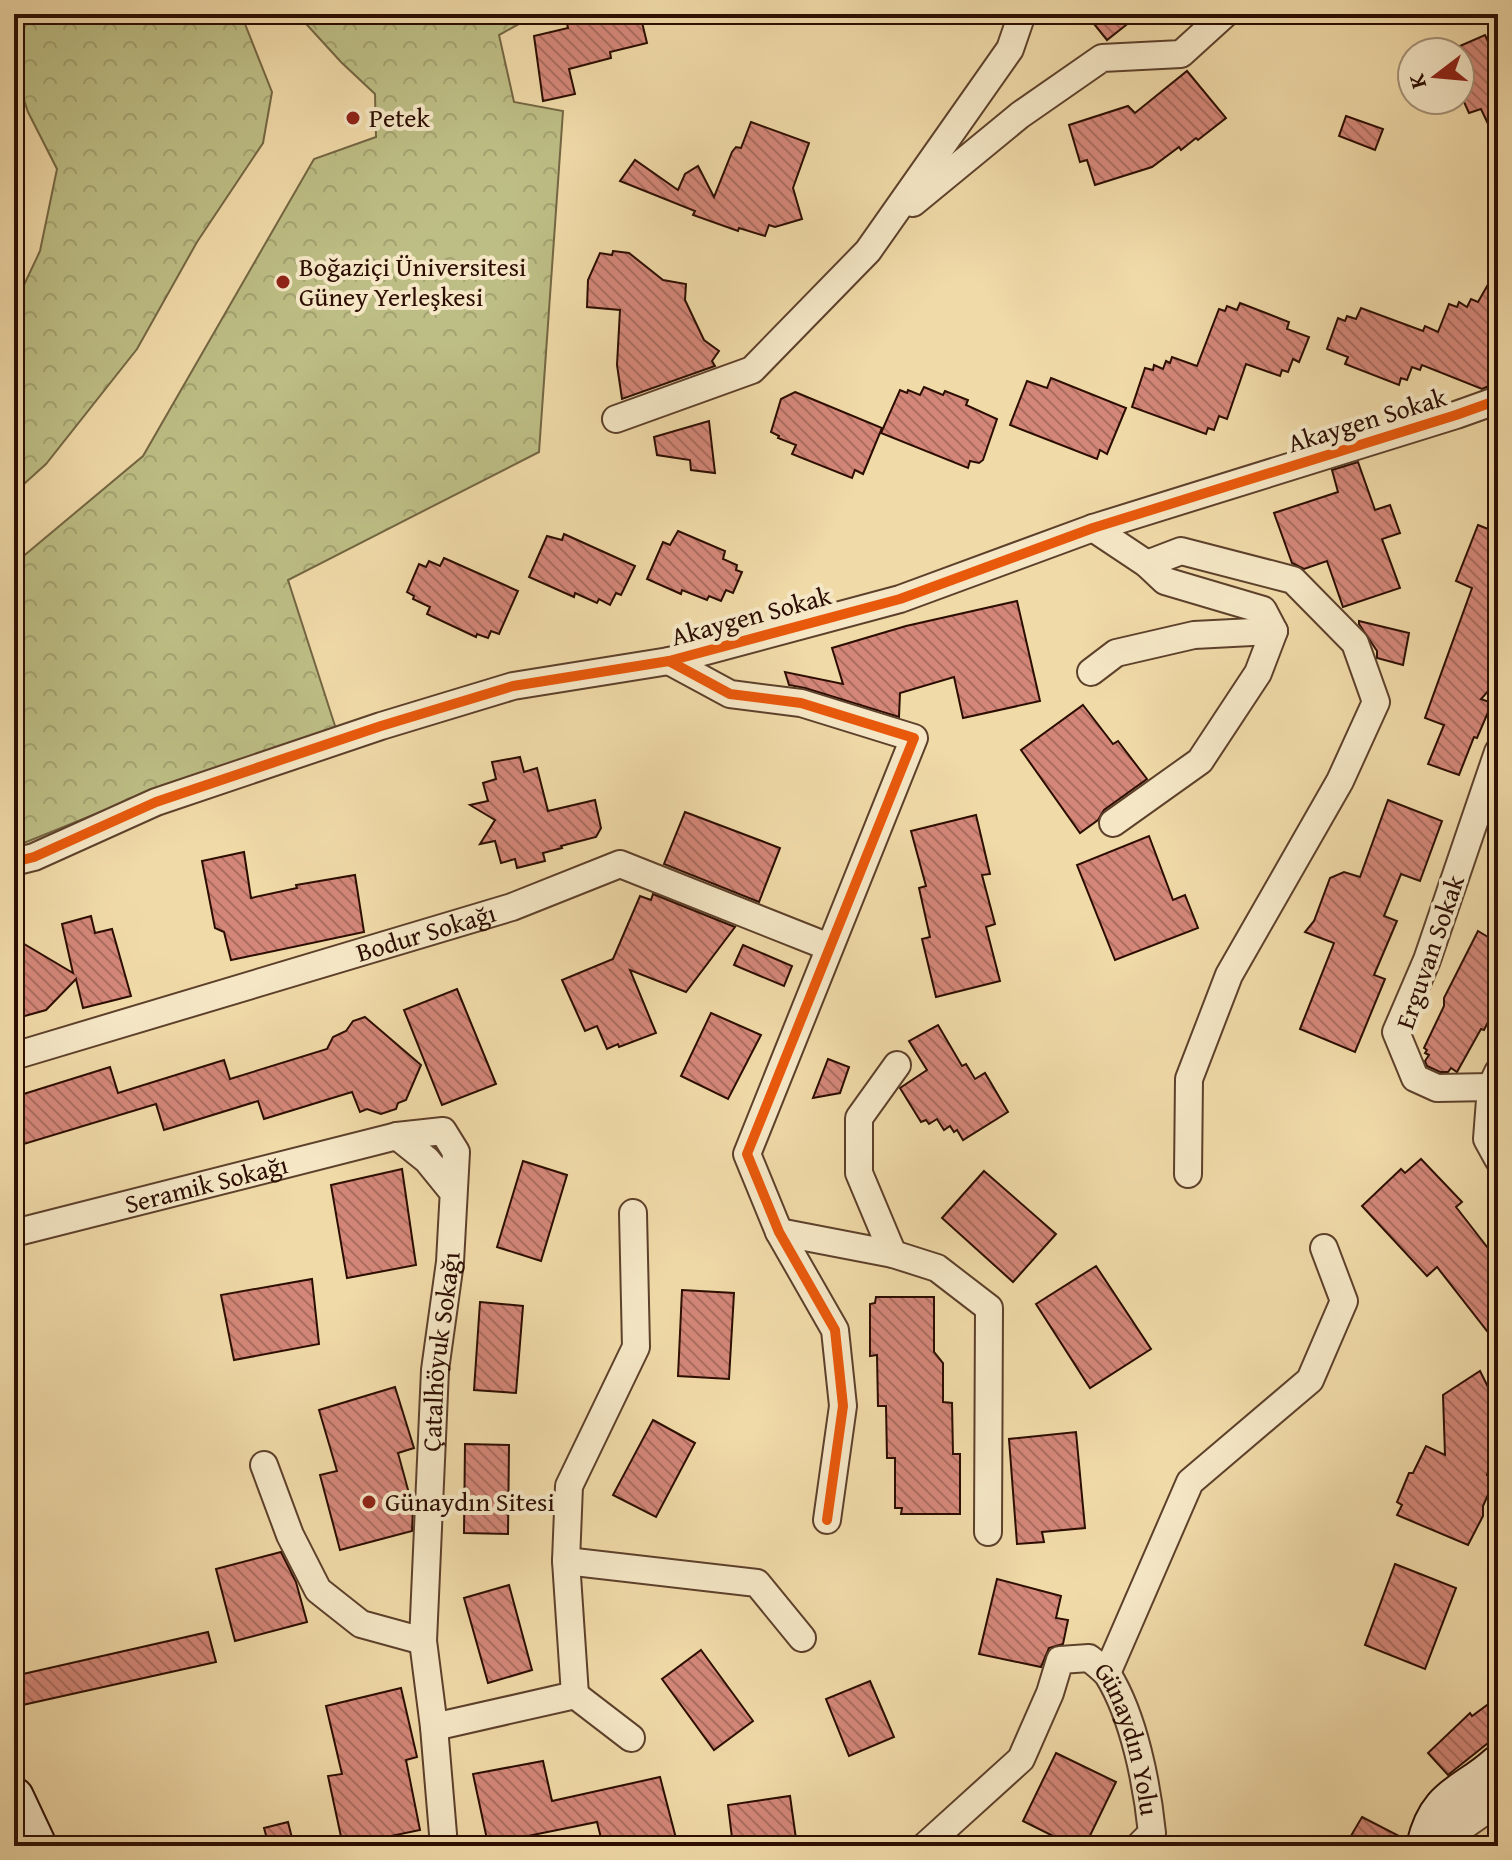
<svg xmlns="http://www.w3.org/2000/svg" width="1512" height="1860" font-family="'Gentium Book Plus',serif">
  <defs>
    <pattern id="forest-crowns" width="20" height="18" patternUnits="userSpaceOnUse" patternTransform="scale(2)"><rect width="20" height="18" fill="#bdbe85"/><path d="M2 6a3 3 0 1 1 6 0M12 15a3 3 0 1 1 6 0" fill="none" stroke="#a3a271"/></pattern>
    <pattern id="building-back-hatch" width="6" height="6" patternUnits="userSpaceOnUse" patternTransform="scale(2)"><rect width="6" height="6" fill="#d48779"/><path d="M-1 5l2 2M0 0l6 6M5-1l2 2" fill="none" stroke="#ac6d61"/></pattern>
  </defs>
  <rect width="100%" height="100%" fill="#f0daa8"/>
  <filter id="stains"><feTurbulence type="fractalNoise" baseFrequency=".0025" numOctaves="4"/><feColorMatrix values="0 0 0 0 .2 0 0 0 0 .09 0 0 0 0 .02 0 0 0 .5 -.17"/></filter>
  <radialGradient id="worn" r=".72"><stop offset=".6" stop-color="#630" stop-opacity="0"/><stop offset="1" stop-color="#630" stop-opacity=".3"/></radialGradient>
  <!-- forest -->
  <g fill="url(#forest-crowns)" stroke="#746643" stroke-width="2">
    <polygon points="14,14 233,14 245,24 272,92 263,143 197,242 137,349 46,464 14,493 14,306 40,251 57,169 28,112 14,70"/>
    <polygon points="297,14 537,14 499,35 514,102 563,111 539,452 288,580 337,732 155,790 14,847 14,564 143,456 314,159 376,137 375,94 341,62"/>
  </g>
  <!-- building -->
  <g fill="url(#building-back-hatch)" stroke="#2c0d01" stroke-width="2">
    <polygon points="565,14 640,14 647,43 610,52 611,58 569,69 575,94 543,101 534,36 568,28"/>
    <polygon points="1086,14 1140,14 1107,40"/>
    <polygon points="1485,35 1498,64 1498,145 1481,109 1469,113 1460,93 1460,46"/>
    <polygon points="1187,71 1226,118 1198,140 1196,138 1181,150 1179,147 1152,167 1095,185 1087,160 1080,162 1069,125 1128,106 1135,113"/>
    <polygon points="1346,116 1383,129 1375,150 1339,136"/>
    <polygon points="751,122 809,143 793,188 802,219 775,227 769,225 765,236 739,228 738,231 693,215 695,211 620,181 635,160 678,190 685,174 698,166 714,197 732,152 736,147 741,148"/>
    <polygon points="613,251 629,253 663,280 686,284 685,300 704,340 719,351 712,361 715,366 622,399 617,365 620,310 587,307 588,280 600,253 612,255"/>
    <polygon points="1498,267 1498,365 1489,386 1482,389 1422,365 1420,370 1412,367 1407,380 1401,378 1399,385 1345,364 1348,357 1327,349 1338,318 1345,321 1347,316 1356,319 1361,308 1423,331 1425,326 1438,332 1449,304 1457,307 1459,302 1467,307 1471,299 1478,302"/>
    <polygon points="1240,303 1289,322 1287,329 1309,337 1299,362 1293,359 1288,372 1282,370 1280,376 1246,364 1227,419 1219,416 1214,430 1208,428 1206,434 1132,407 1145,368 1153,370 1154,365 1163,369 1166,361 1170,363 1172,357 1197,366 1219,309 1225,311 1227,306 1237,310"/>
    <polygon points="1051,378 1126,408 1107,454 1100,450 1097,459 1010,425 1027,381 1047,388"/>
    <polygon points="924,387 943,395 945,391 968,400 966,405 997,419 983,460 979,463 970,461 968,468 881,433 900,390 907,393 908,390 920,395"/>
    <polygon points="795,392 882,428 863,474 855,470 852,478 792,454 796,445 778,438 779,436 771,432 781,399"/>
    <polygon points="709,421 715,473 691,470 690,460 657,455 654,437"/>
    <polygon points="1358,462 1375,510 1390,505 1400,533 1382,539 1400,588 1343,607 1327,561 1304,569 1292,563 1274,513 1338,492 1332,470"/>
    <polygon points="1478,525 1498,533 1498,680 1481,699 1492,703 1477,738 1474,737 1459,775 1428,764 1444,725 1425,718 1472,588 1456,581"/>
    <polygon points="678,531 725,551 723,559 737,565 736,570 742,572 733,593 726,590 721,601 709,596 707,600 682,590 681,594 647,579 663,542 670,545"/>
    <polygon points="564,534 635,566 621,595 616,593 610,605 599,599 597,603 575,593 574,597 529,577 547,536 562,540"/>
    <polygon points="444,558 518,591 499,634 491,631 488,638 477,634 476,637 427,614 430,607 413,599 414,596 407,592 419,564 426,567 429,561 440,566"/>
    <polygon points="1017,601 1040,701 963,718 954,677 900,693 899,717 805,688 789,685 785,672 843,684 832,648 906,626"/>
    <polygon points="1359,621 1409,633 1403,665 1377,658 1377,651 1359,624"/>
    <polygon points="1083,705 1113,744 1118,741 1147,779 1104,810 1098,820 1080,833 1021,750"/>
    <polygon points="520,757 524,772 537,768 548,811 595,800 601,828 596,837 561,846 562,848 543,853 545,861 517,868 515,859 501,863 495,841 480,844 495,820 470,805 488,801 483,783 496,779 492,762"/>
    <polygon points="1388,800 1442,821 1420,881 1401,874 1384,916 1397,921 1374,975 1385,979 1355,1052 1300,1029 1334,943 1305,932 1314,921 1330,878 1344,872 1360,877"/>
    <polygon points="685,812 780,848 759,902 664,864"/>
    <polygon points="976,815 990,874 982,875 995,924 986,927 1000,981 936,997 922,939 930,937 919,888 926,886 911,831"/>
    <polygon points="1149,836 1173,900 1185,895 1198,928 1115,960 1077,865"/>
    <polygon points="244,852 251,898 297,888 296,885 355,875 364,932 231,960 224,932 215,928 202,861"/>
    <polygon points="653,894 735,927 686,992 630,970 656,1033 619,1047 618,1044 607,1049 597,1026 585,1031 562,980 613,959 640,896 651,900"/>
    <polygon points="91,916 95,933 112,929 131,996 83,1008 76,979 46,1010 14,1019 14,938 73,973 62,924"/>
    <polygon points="1478,931 1498,943 1498,1012 1489,1026 1487,1024 1484,1030 1481,1029 1457,1072 1451,1068 1448,1072 1440,1072 1427,1066 1425,1061 1429,1055 1425,1053 1427,1050 1424,1048 1444,1006 1444,998"/>
    <polygon points="743,945 792,966 784,986 734,965"/>
    <polygon points="457,989 496,1084 442,1105 404,1010"/>
    <polygon points="711,1013 761,1035 728,1099 681,1076"/>
    <polygon points="365,1017 421,1065 406,1100 398,1103 396,1109 381,1114 367,1109 360,1112 352,1092 264,1119 258,1101 164,1130 156,1104 14,1147 14,1097 110,1067 118,1093 224,1060 230,1079 327,1049 333,1037 346,1031 353,1021"/>
    <polygon points="938,1025 962,1066 966,1064 975,1079 985,1073 1008,1112 963,1140 957,1130 954,1132 950,1126 944,1130 937,1119 929,1124 926,1120 921,1122 900,1088 927,1070 909,1041"/>
    <polygon points="828,1059 849,1067 840,1093 813,1098"/>
    <polygon points="1421,1159 1462,1202 1456,1207 1498,1261 1498,1345 1437,1267 1427,1276 1362,1206 1401,1169 1405,1173"/>
    <polygon points="523,1161 567,1175 541,1261 497,1247"/>
    <polygon points="402,1169 416,1265 347,1278 331,1185"/>
    <polygon points="984,1171 1056,1234 1013,1282 942,1218"/>
    <polygon points="1096,1266 1151,1349 1090,1388 1036,1304"/>
    <polygon points="312,1279 319,1344 234,1360 221,1295"/>
    <polygon points="682,1290 734,1293 729,1379 678,1376"/>
    <polygon points="876,1297 934,1297 934,1352 943,1363 943,1402 952,1403 953,1454 960,1454 960,1514 901,1514 902,1508 895,1508 895,1458 887,1458 886,1406 878,1406 877,1355 870,1356 870,1304 875,1303"/>
    <polygon points="480,1302 523,1306 516,1393 474,1390"/>
    <polygon points="1480,1371 1491,1393 1492,1418 1498,1421 1498,1436 1487,1475 1495,1479 1483,1506 1483,1516 1468,1545 1397,1515 1402,1505 1397,1502 1409,1473 1413,1473 1426,1446 1445,1455 1443,1395"/>
    <polygon points="395,1387 414,1448 398,1453 413,1508 412,1531 340,1550 320,1475 337,1471 319,1410"/>
    <polygon points="653,1420 695,1443 656,1517 613,1495"/>
    <polygon points="1076,1432 1085,1528 1042,1532 1044,1542 1017,1544 1009,1439"/>
    <polygon points="465,1444 509,1445 508,1534 464,1533"/>
    <polygon points="281,1552 296,1582 307,1622 235,1641 216,1569"/>
    <polygon points="1395,1564 1456,1588 1425,1669 1365,1645"/>
    <polygon points="997,1579 1061,1596 1056,1618 1068,1620 1063,1644 1049,1648 1041,1667 979,1654"/>
    <polygon points="509,1585 532,1670 488,1683 464,1598"/>
    <polygon points="208,1632 216,1662 18,1706 14,1676"/>
    <polygon points="701,1650 753,1721 714,1750 662,1679"/>
    <polygon points="870,1681 894,1737 849,1756 826,1699"/>
    <polygon points="401,1688 417,1757 406,1760 420,1830 343,1846 328,1776 342,1774 326,1706"/>
    <polygon points="1498,1697 1498,1735 1448,1775 1428,1753 1470,1713 1472,1716"/>
    <polygon points="1056,1753 1116,1782 1085,1846 1073,1846 1023,1821"/>
    <polygon points="543,1761 552,1801 660,1777 678,1846 603,1846 597,1822 488,1844 473,1774"/>
    <polygon points="790,1796 797,1846 733,1846 728,1805"/>
    <polygon points="1362,1817 1405,1839 1405,1846 1345,1846"/>
    <polygon points="288,1822 294,1846 269,1846 264,1828"/>
  </g>
  <g fill="none" stroke-linecap="round" stroke-linejoin="round">
    <!-- street casing -->
    <g stroke="#5d402b" stroke-width="30">
      <g id="street">
        <polyline points="913,203 1020,115 1102,58 1181,54 1225,14"/>
        <polyline points="616,419 752,370 868,251 1010,49 1022,14"/>
        <polyline points="1093,528 1147,564 1165,581 1263,610 1274,631 1258,673 1200,761 1113,823"/>
        <polyline points="1147,564 1181,551 1293,580 1355,643 1376,702 1340,781 1229,975 1189,1079 1188,1174"/>
        <polyline points="669,661 730,694 801,703 914,738 747,1154 779,1232 835,1330 843,1406 827,1520"/>
        <polyline points="1091,672 1116,653 1194,635 1274,631"/>
        <polyline points="1498,752 1427,960 1396,1032 1415,1078 1437,1088 1491,1087 1498,1090"/>
        <polyline points="14,862 34,857 156,802 381,726 513,686 669,661 900,599 1093,528 1456,415 1498,400"/>
        <path id="s1" d="M14,1056L512,907L620,864L829,947"/>
        <polyline points="1498,1072 1491,1087 1487,1139 1498,1159"/>
        <path id="s2" d="M14,1231H22L397,1136"/>
        <polyline points="779,1232 893,1254 937,1268 989,1308 988,1532"/>
        <polyline points="893,1254 859,1173 859,1118 897,1065"/>
        <polyline points="264,1465 290,1535 318,1590 361,1624 423,1641"/>
        <polyline points="566,1561 757,1583 802,1638"/>
        <polyline points="1107,1673 1190,1482 1310,1380 1344,1301 1324,1248"/>
        <polyline points="575,1695 631,1738"/>
        <polyline points="434,1727 575,1695 566,1561 569,1486 636,1347 633,1213"/>
        <path id="s3" d="M444,1846L434,1727L423,1641L435,1370L450,1262L456,1152L443,1131L397,1136L427,1160L453,1192"/>
        <path id="s4" d="M925,1846L1021,1759L1050,1693L1060,1660L1089,1658C1095,1663 1103,1669 1108,1675C1134,1717 1147,1784 1152,1833L1139,1846"/>
        <polyline points="1435,1846 1498,1802"/>
      </g>
    </g>
    <!-- secondary casing -->
    <g stroke="#2c0d01" stroke-width="42">
      <g id="secondary">
        <polyline points="14,1797 37,1846"/>
        <path d="M1426,1846C1438,1794 1465,1795 1498,1765"/>
      </g>
    </g>
    <!-- street -->
    <use href="#street" stroke="#f5e7c6" stroke-width="26"/>
    <!-- secondary -->
    <use href="#secondary" stroke="#f5e7c6" stroke-width="38"/>
    <!-- cycleway casing -->
    <g stroke="#f5e7c6" stroke-width="15">
      <g id="cycleway">
        <polyline points="669,661 730,694 801,703 914,738 747,1154 779,1232 835,1330 843,1406 827,1520"/>
        <polyline points="14,862 34,857 156,802 381,726 513,686 669,661 900,599 1093,528 1456,415 1498,400"/>
      </g>
    </g>
    <!-- cycleway -->
    <use href="#cycleway" stroke="#e8590c" stroke-width="10"/>
  </g>
  <!-- markers -->
  <g fill="#8f2418" stroke="#f5e7c6" stroke-width="3">
    <circle cx="353" cy="118" r="8"/>
    <circle cx="283" cy="282" r="8"/>
    <circle cx="369" cy="1502" r="8"/>
  </g>
  <g text-anchor="middle" stroke-width="8" stroke-linejoin="round" paint-order="stroke">
    <!-- poi labels -->
    <g font-size="26" fill="#2c0d01" stroke="#f5e7c6" text-anchor="start">
      <text x="369" y="127">Petek</text>
      <text x="299" y="276">Boğaziçi Üniversitesi<tspan x="299" dy="30">Güney Yerleşkesi</tspan></text>
      <text x="385" y="1511">Günaydın Sitesi</text>
    </g>
    <!-- street labels -->
    <g font-size="26" fill="#2c0d01" stroke="#f5e7c6">
      <text transform="translate(1367 420) rotate(-17)" y="9">Akaygen Sokak</text>
      <text transform="translate(751 616) rotate(-15)" y="9">Akaygen Sokak</text>
      <text dy="9" stroke="none"><textPath href="#s1" startOffset="430">Bodur Sokağı</textPath></text>
      <text transform="translate(1430 952) rotate(-71)" y="9">Erguvan Sokak</text>
      <text dy="9" stroke="none"><textPath href="#s2" startOffset="198">Seramik Sokağı</textPath></text>
      <text dy="9" stroke="none"><textPath href="#s3" startOffset="496">Çatalhöyuk Sokağı</textPath></text>
      <text dy="9" stroke="none"><textPath href="#s4" startOffset="358">Günaydın Yolu</textPath></text>
    </g>
  </g>
  <!-- margin -->
  <rect width="1512" height="1860" fill="none" stroke="#f0daa8" stroke-width="48"/>
  <rect x="16" y="16" width="1480" height="1828" fill="none" stroke="#2c0d01" stroke-width="4"/>
  <rect x="24" y="24" width="1464" height="1812" fill="none" stroke="#2c0d01" stroke-width="2"/>
  <!-- north arrow -->
  <g transform="translate(1436 76) rotate(254)"><circle r="38" fill="#f5e7c6" stroke="#a59077" stroke-width="2"/>
  <path d="M0-6L14 30L0 20L-14 30Z" fill="#8f2418"/>
  <text y="-12" font-size="22" font-weight="bold" text-anchor="middle" fill="#2c0d01">K</text>
  </g>
  <rect width="100%" height="100%" filter="url(#stains)"/>
  <rect width="100%" height="100%" fill="url(#worn)"/>
</svg>
